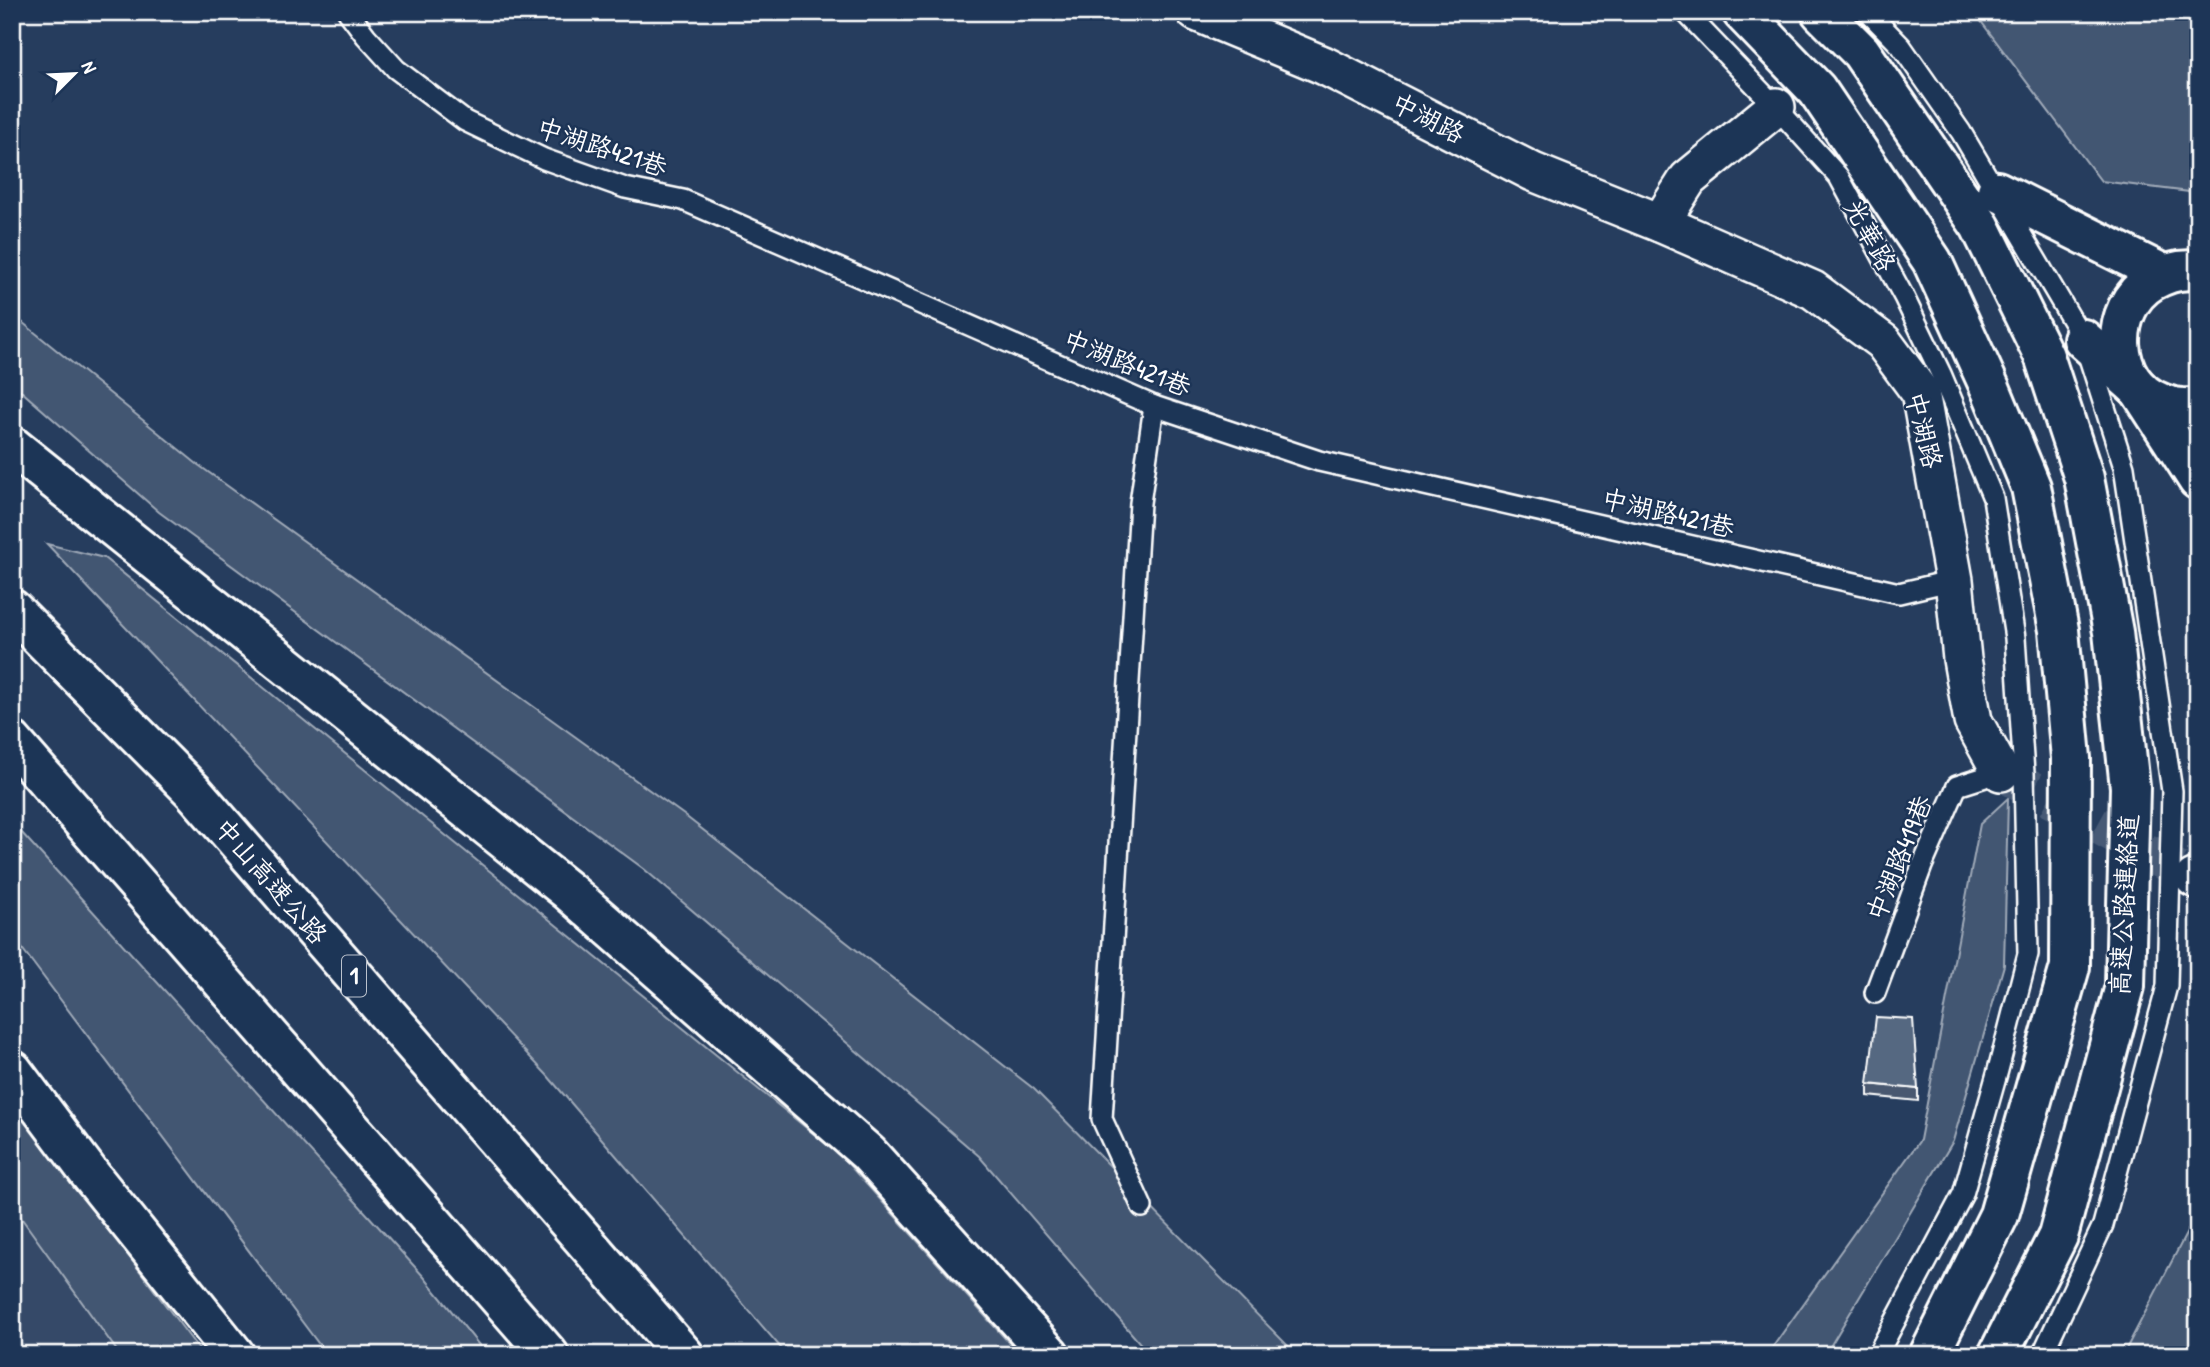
<svg xmlns="http://www.w3.org/2000/svg" width="2210" height="1367" font-family="'Patrick Hand','LXGW WenKai TC',sans-serif">
  <rect width="100%" height="100%" fill="#263d5e"/>
  <filter id="ink" filterUnits="userSpaceOnUse"><feTurbulence type="fractalNoise" baseFrequency=".0143" numOctaves="2"/><feDisplacementMap in="SourceGraphic" scale="14" xChannelSelector="R" yChannelSelector="G"/><feConvolveMatrix kernelMatrix="1 2 1 2 8 2 1 2 1" color-interpolation-filters="sRGB"/></filter>
  <g filter="url(#ink)">
    <!-- built -->
    <polygon fill="#344a68" points="12,1205 120,1355 12,1355"/>
    <!-- green -->
    <g fill="#425672" stroke="#a0aab8" stroke-width="2">
      <polygon points="1974,12 2198,12 2198,193 2101,181"/>
      <polygon points="12,314 197,464 684,815 1034,1089 1297,1355 1150,1355 979,1156 644,869 159,512 12,383"/>
      <polygon points="47,544 104,558 842,1157 1020,1355 787,1355 547,1075"/>
      <polygon points="2008,798 2004,965 1953,1141 1825,1355 1767,1355 1920,1140 1980,824"/>
      <polygon points="12,822 424,1277 487,1355 327,1355 12,935"/>
      <polygon points="12,1101 203,1355 120,1355 12,1205"/>
      <polygon points="2198,1211 2198,1355 2123,1355"/>
    </g>
    <g fill="none" stroke-linecap="round" stroke-linejoin="round">
      <!-- minor-tunnel -->
      <polyline stroke="#475a76" stroke-width="37" stroke-dasharray="37 18" stroke-linecap="butt" points="2001,772 2194,878"/>
      <!-- service casing -->
      <g stroke="#fff" stroke-width="24">
        <g id="service">
          <polyline points="348,12 366,36 396,69 465,121 544,159 625,188 683,200 1154,406 1319,461 1899,593 1954,580"/>
          <polyline points="1685,12 1776,107 1839,177 1904,297 1941,374 1993,498 2015,638 2024,773 2028,954 1998,1070 1963,1194 1877,1355"/>
          <polyline points="1868,12 1901,46 1961,132 2083,339 2124,467 2172,791 2167,986 2103,1225 2042,1355"/>
          <polyline points="1875,993 1922,866 1957,786 2001,772"/>
          <polyline points="1142,1207 1102,1119 1140,503 1154,406"/>
        </g>
      </g>
      <!-- minor casing -->
      <g stroke="#fff" stroke-width="42">
        <g id="minor">
          <polyline points="1196,12 1323,65 1533,172 1660,223 1813,290 1883,342 1920,392 1954,580 1962,659 1973,721 2001,772"/>
          <polyline points="1660,223 1688,179 1776,107"/>
          <polyline points="2194,878 2198,880"/>
        </g>
      </g>
      <!-- tertiary casing -->
      <g stroke="#fff" stroke-width="44">
        <g id="tertiary">
          <polyline points="1742,12 1817,90 1932,261 1991,390 2031,487 2059,630 2071,758 2070,967 1999,1215 1929,1355"/>
          <polyline points="1821,12 1861,52 1980,226 2044,356 2084,478 2113,632 2130,787 2125,986 2058,1236 1998,1355"/>
          <polyline points="1997,191 2163,274"/>
          <path d="M2198,271C2181,268 2166,273 2152,281C2107,308 2109,384 2161,403C2173,408 2185,409 2198,408"/>
          <polyline points="2083,339 2139,389 2198,480"/>
        </g>
      </g>
      <!-- motorway casing -->
      <g stroke="#fff" stroke-width="44">
        <g id="motorway">
          <polyline points="12,446 567,890 868,1153 1050,1355"/>
          <polyline points="12,609 194,792 684,1355"/>
          <polyline points="12,741 549,1355"/>
          <polyline points="12,1070 89,1173 235,1355"/>
        </g>
      </g>
      <!-- service -->
      <use href="#service" stroke="#1d3557" stroke-width="19"/>
      <!-- minor -->
      <use href="#minor" stroke="#1d3557" stroke-width="37"/>
      <!-- tertiary -->
      <use href="#tertiary" stroke="#1d3557" stroke-width="38"/>
      <!-- motorway -->
      <use href="#motorway" stroke="#1d3557" stroke-width="38"/>
    </g>
    <!-- wall -->
    <polygon fill="#49596f" stroke="#fff" stroke-width="2" points="1868,1084 1918,1089 1918,1101 1868,1096"/>
    <!-- building -->
    <polygon fill="#556781" stroke="#fff" stroke-width="2" points="1876,1017 1913,1019 1918,1089 1868,1084"/>
  </g>
  <g text-anchor="middle" stroke-width="5" stroke-linejoin="round" paint-order="stroke">
    <!-- shield labels -->
    <rect fill="#1d3557" stroke="#bbc2cd" stroke-width="2" x="342" y="955.5" width="24" height="41" rx="5"/>
    <g font-size="24" font-weight="bold" fill="#fff">
      <text x="354" y="984">1</text>
    </g>
    <!-- street labels -->
    <g font-size="26" fill="#fff" stroke="#1d3557">
      <text transform="translate(1428 118) rotate(27)" y="9">中湖路</text>
      <text transform="translate(602 147) rotate(18)" y="9">中湖路421巷</text>
      <text transform="translate(1870 235) rotate(61)" y="9">光華路</text>
      <text transform="translate(1127 363) rotate(22)" y="9">中湖路421巷</text>
      <text transform="translate(1924 430) rotate(76)" y="9">中湖路</text>
      <text transform="translate(1668 513) rotate(13)" y="9">中湖路421巷</text>
      <text transform="translate(1899 858) rotate(-68)" y="9">中湖路419巷</text>
      <text transform="translate(271 881) rotate(49)" y="9">中山高速公路</text>
      <text transform="translate(2124 905) rotate(-87)" y="9">高速公路連絡道</text>
    </g>
  </g>
  <!-- margin -->
  <rect width="2210" height="1367" fill="none" stroke="#1d3557" stroke-width="42"/>
  <rect x="21" y="21" width="2168" height="1325" fill="none" stroke="#fff" stroke-width="2.5" filter="url(#ink)"/>
  <!-- north arrow -->
  <g transform="translate(74 74) rotate(66)" stroke="#1d3557" stroke-width="5" paint-order="stroke">
  <path d="M0-5L12 26L0 18L-12 26Z" fill="#ffffff"/>
  <text y="-10" font-size="19" font-weight="bold" text-anchor="middle" fill="#ffffff">N</text>
  </g>
</svg>
